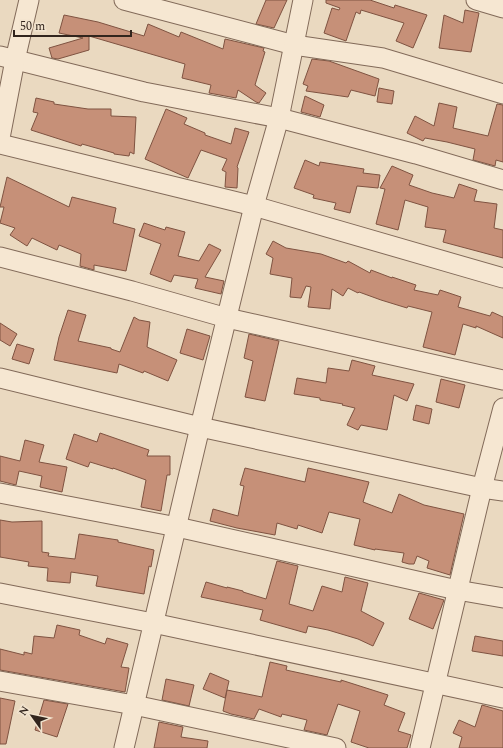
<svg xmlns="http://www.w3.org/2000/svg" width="503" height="748" font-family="Spectral,serif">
  <rect width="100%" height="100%" fill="#ead9c0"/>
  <!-- building -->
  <g fill="#c69078" stroke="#7f5341">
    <polygon points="266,0 287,0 274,28 256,24"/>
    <polygon points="326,0 370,0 394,8 395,5 427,15 413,48 396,41 404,23 361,10 360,14 356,12 346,41 324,33 332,8 339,10 340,8 326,3"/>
    <polygon points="465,10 479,13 471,52 439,48 444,15 463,23"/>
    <polygon points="64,15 98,22 144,36 148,24 179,37 181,32 223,49 225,39 264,48 263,51 265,52 255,85 266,93 259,103 256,102 238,90 236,98 209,93 211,85 182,78 185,64 89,36 89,50 58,59 52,58 49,48 83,38 59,33"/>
    <polygon points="312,59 329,61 379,79 375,96 351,90 348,97 306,91 308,86 303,84"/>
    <polygon points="379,88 394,91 392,104 377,102"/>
    <polygon points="305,96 324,105 320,117 301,112"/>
    <polygon points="36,98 54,102 54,104 88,109 111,109 111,116 136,117 134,154 130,152 129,156 114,154 114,153 82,144 81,146 31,130 38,113 33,112"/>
    <polygon points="439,103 457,107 453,128 488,136 497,104 503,105 503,162 496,160 495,166 473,160 475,149 447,142 425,138 423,141 407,133 415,116 434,126"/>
    <polygon points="166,109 187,118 184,124 205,133 205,135 231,144 235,128 249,132 237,167 238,168 237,188 225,187 226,172 222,170 227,159 201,150 188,178 145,159"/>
    <polygon points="305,160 319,166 320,162 364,169 363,173 380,175 378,188 357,186 350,213 334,209 336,203 313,198 314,195 294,188"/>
    <polygon points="392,166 413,175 409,185 432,193 454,198 459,184 477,190 474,201 497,204 494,228 503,230 503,258 443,242 446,230 425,227 428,207 405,200 398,230 376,224 385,189 380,188"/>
    <polygon points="7,177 69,207 72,197 116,208 113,223 135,229 126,271 94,265 94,270 80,266 81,254 59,245 57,250 32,238 27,246 10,235 15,228 0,223 4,207 0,207"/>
    <polygon points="144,223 165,230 166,227 185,232 178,256 199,261 209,244 221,250 205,277 224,281 221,294 195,288 198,279 174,275 171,282 150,274 161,244 139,236"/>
    <polygon points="273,241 286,248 321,254 346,263 348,261 370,273 371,270 392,278 392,277 416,285 414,290 438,295 440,290 461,297 458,307 490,316 492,312 503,317 503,338 476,326 476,328 463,324 455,355 423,347 432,312 408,306 407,308 381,300 359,292 358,293 348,288 343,296 332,289 330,309 308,307 311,287 306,286 301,298 290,297 292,278 270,274 273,258 266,254"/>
    <polygon points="68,310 86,315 78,341 111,348 111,349 120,352 134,317 139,320 150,322 147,347 177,360 168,381 144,371 143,373 119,364 117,373 54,360 59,337"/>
    <polygon points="0,323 17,334 10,346 0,340"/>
    <polygon points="187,329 210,336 203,360 180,353"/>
    <polygon points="249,334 279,341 265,401 245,397 253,361 244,358"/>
    <polygon points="17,344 34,349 29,364 12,359"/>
    <polygon points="352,360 375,366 372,375 414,384 407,401 394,395 387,430 361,425 358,430 347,425 355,408 342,405 343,404 320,400 320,398 294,394 297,378 326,383 328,368 349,371"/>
    <polygon points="441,379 465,385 459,408 436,402"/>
    <polygon points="416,405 432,409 429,424 413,420"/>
    <polygon points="100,433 149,450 147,456 170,456 170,475 167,475 161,511 141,507 146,480 113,468 113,469 90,462 88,467 66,459 74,434 97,442"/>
    <polygon points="25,440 44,445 39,462 67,467 62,492 40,487 42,476 19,471 16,485 0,481 0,456 20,461"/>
    <polygon points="245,468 305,482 308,468 369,482 363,502 392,513 399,494 424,505 464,514 450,575 427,568 429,561 417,556 414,564 409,564 402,562 404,553 375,549 375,550 354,545 360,519 329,512 322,533 298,525 297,529 277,523 275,535 237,528 210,521 213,509 238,516 244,486 240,485"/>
    <polygon points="0,520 12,522 42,521 42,552 49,553 48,556 75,559 79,534 118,540 118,542 154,550 151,567 149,566 144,594 96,586 98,576 71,572 70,583 47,581 48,568 28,566 29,562 0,557"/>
    <polygon points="277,561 298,566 289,604 313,611 322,586 342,592 345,577 368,583 361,611 384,623 373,646 358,639 328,630 308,626 306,633 260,620 263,610 201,597 206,582 227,588 227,587 243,591 243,592 266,599"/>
    <polygon points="419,593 444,600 433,629 409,619"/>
    <polygon points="57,625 80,630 79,635 105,644 107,638 128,644 121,667 129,668 125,692 0,670 0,649 24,655 24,652 32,654 34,636 54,638"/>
    <polygon points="475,636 503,641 503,656 472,651"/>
    <polygon points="270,662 287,666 286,670 341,682 341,680 388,695 384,705 405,713 398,731 411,735 407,748 369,748 351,742 360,711 338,704 327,735 304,730 307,720 282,714 281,717 259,709 254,719 231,714 223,711 227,690 262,697"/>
    <polygon points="210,673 229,681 225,698 203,689"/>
    <polygon points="166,679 194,685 189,706 162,700"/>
    <polygon points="0,698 15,701 6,744 0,744"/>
    <polygon points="44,700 68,704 57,737 35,730"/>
    <polygon points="482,705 503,711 503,748 459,748 462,737 453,733 459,720 475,727"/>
    <polygon points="159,722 183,727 181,737 208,741 207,748 154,748"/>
  </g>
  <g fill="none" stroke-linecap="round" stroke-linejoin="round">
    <!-- street casing -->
    <g stroke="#826a59" stroke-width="21">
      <g id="street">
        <polyline points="124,0 294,45 383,58 503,94"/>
        <polyline points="476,0 503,8"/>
        <polyline points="0,56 144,92 279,118 416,154 503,180"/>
        <polyline points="0,138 15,60 29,0"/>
        <polyline points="0,144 254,206 503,278"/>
        <polyline points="0,257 132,291 227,318 503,380"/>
        <polyline points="0,378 200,427 482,488 503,491"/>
        <polyline points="0,493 177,527 457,590 503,598"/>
        <polyline points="0,593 153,623 503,698"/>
        <polyline points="0,681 134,705 336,748"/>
        <polyline points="124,748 200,427 254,206 279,118 303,0"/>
        <polyline points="420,748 482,488 503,408"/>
      </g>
    </g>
    <!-- street -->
    <use href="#street" stroke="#f6e7d2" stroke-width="19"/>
  </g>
  <!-- north arrow -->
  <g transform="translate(32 716) rotate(303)" stroke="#f2e4cf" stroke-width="3" paint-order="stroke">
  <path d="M0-3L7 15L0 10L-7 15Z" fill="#32251d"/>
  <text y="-6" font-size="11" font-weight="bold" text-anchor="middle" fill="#32251d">N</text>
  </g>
  <!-- scale -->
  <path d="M14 30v6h117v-6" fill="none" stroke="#32251d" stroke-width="2"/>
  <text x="20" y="30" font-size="12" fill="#32251d" stroke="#f2e4cf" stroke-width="3" paint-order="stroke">50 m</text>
</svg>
